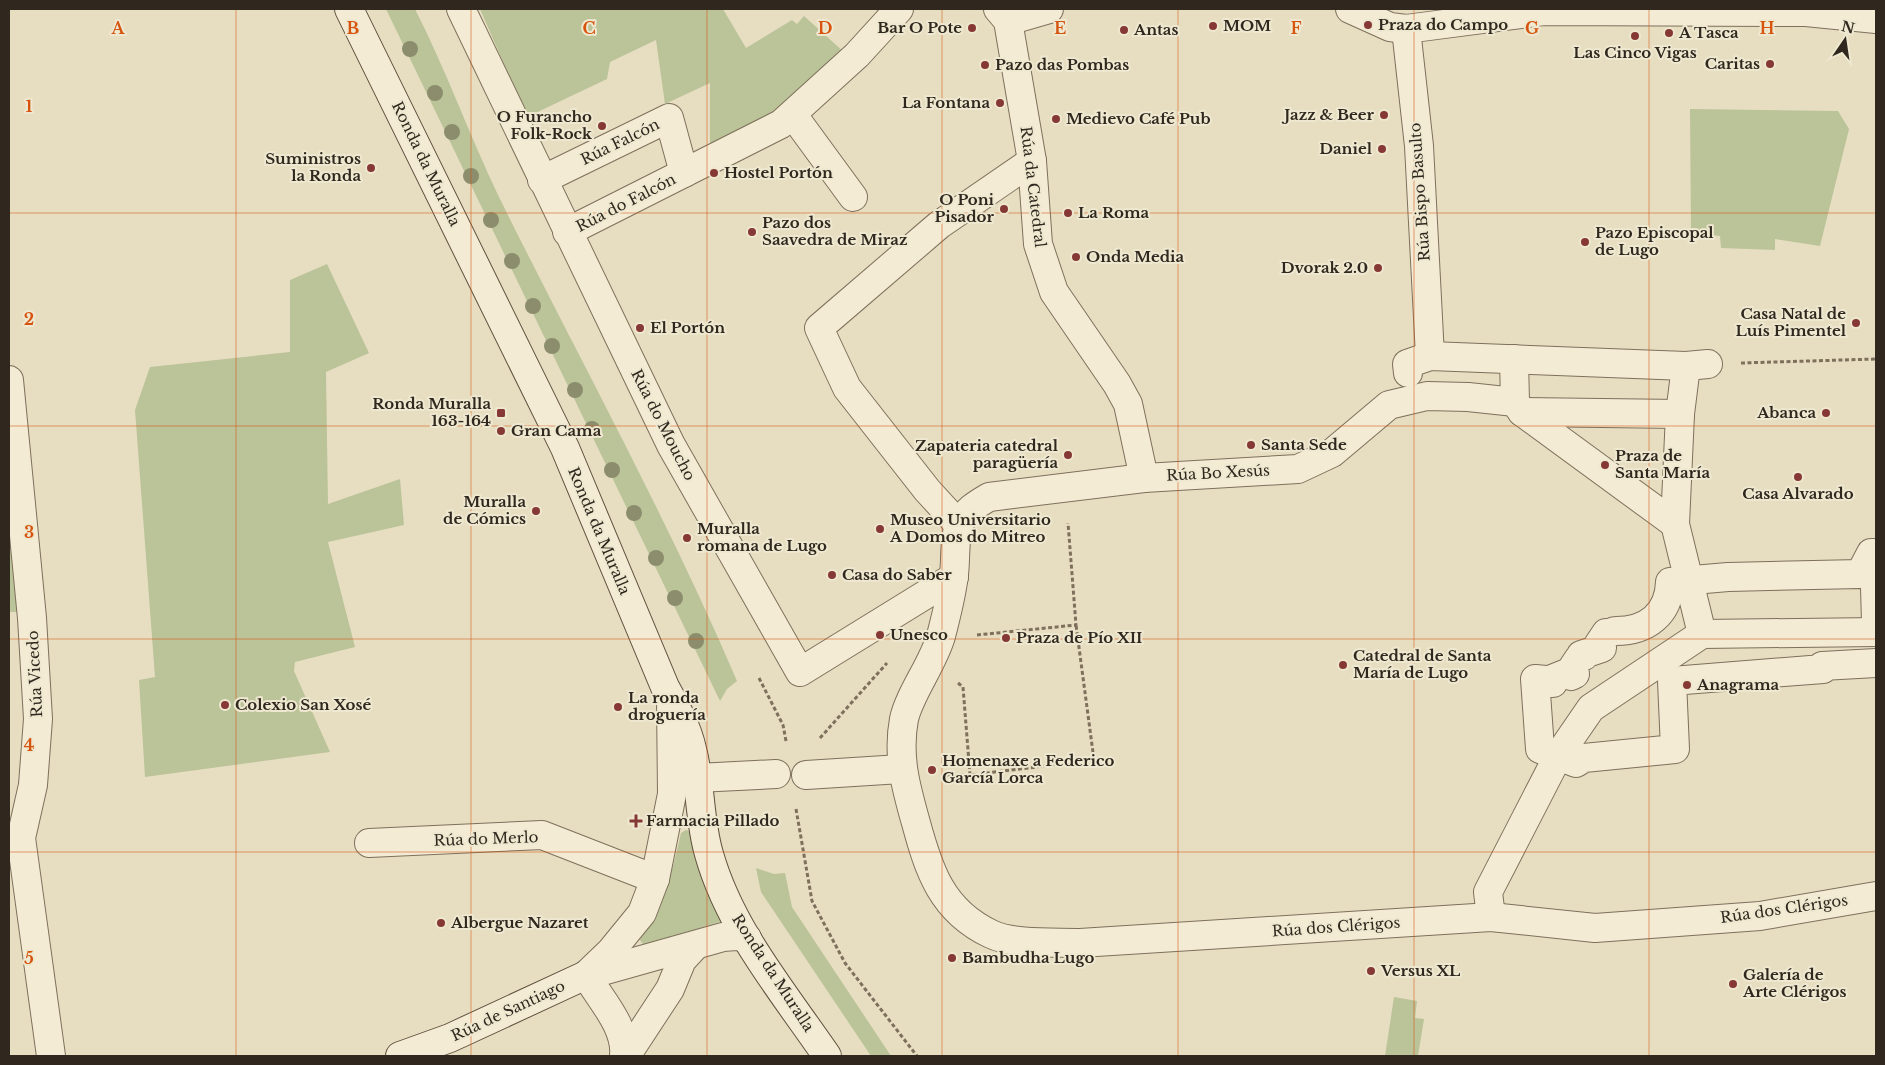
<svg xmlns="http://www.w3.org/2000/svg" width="1885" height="1065" font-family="'Libre Baskerville',serif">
  <rect width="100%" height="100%" fill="#e7dec2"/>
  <!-- green -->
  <g fill="#bbc398">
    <path d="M386,9H415C446,70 469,134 498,195C578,357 666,515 737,681L727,689L720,701Z"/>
    <polygon points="480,9 723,9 746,48 792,20 797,24 804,16 845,53 799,98 710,150 710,83 665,104 656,40 610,62 607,79 527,117"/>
    <polygon points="1690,109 1838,111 1849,129 1820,246 1775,239 1775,250 1721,248 1720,236 1691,233"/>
    <polygon points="327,264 369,353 326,372 328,504 400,479 404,525 328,542 355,647 295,662 294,671 330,752 145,777 139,680 155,677 135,410 150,367 290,352 290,280"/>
    <polygon points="9,445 18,612 9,612"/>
    <path d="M686,830L690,831L722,921L645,947L640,940C643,929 653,920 658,909C669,885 675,859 681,833Z"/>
    <polygon points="756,868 774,874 785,873 792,907 891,1056 871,1056 761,892"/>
    <polygon points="1394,997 1417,1001 1415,1018 1424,1019 1418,1056 1385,1056"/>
  </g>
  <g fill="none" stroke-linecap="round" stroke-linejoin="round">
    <!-- street casing -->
    <g stroke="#7e705c" stroke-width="30">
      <g id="street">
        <polyline points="461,9 671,445 800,672 954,577"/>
        <polyline points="998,9 1008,21 1032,161 1038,244 1054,292 1117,384 1128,404 1144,478"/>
        <polyline points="1350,9 1390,27 1406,29 1544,11 1806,12 1876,19"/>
        <polyline points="1008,21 1049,9"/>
        <polyline points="1406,29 1419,146 1430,356"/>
        <polyline points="793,115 853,197"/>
        <polyline points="542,180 669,118 684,173"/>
        <polyline points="567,232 781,124 857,55 899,9"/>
        <polyline points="1514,359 1515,402 1522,412 1675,524"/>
        <polyline points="1408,373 1407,364 1430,356 1686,366"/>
        <polyline points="9,380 32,618 38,719 33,785 21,838 51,1056"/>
        <path d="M1515,402L1468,397L1427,396L1389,405L1332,453L1298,469L1144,478L989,497C977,504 965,511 959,525C954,538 956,559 954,574C952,594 946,616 941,636C933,664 910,693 904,719C897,756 906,788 916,823C929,871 942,911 991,934C1014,945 1055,942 1080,943L1491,917L1595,928L1760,916L1876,896"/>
        <polyline points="1522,412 1680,414"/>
        <polyline points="959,525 927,490 847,388 819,328 939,225 1032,161"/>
        <path d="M1876,622L1874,553H1871L1860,574L1728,577L1670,582C1669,614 1647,631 1616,631C1611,631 1612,634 1606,633L1598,645L1602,648L1581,655L1584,656L1579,658L1571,670L1575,674L1571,676L1567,673L1552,679L1553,683H1547L1546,680L1535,679L1540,749L1576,763L1584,758L1675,749L1672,681L1823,669L1822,666L1876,663"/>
        <polyline points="1702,634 1675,524 1680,414 1686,366 1708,364"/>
        <polyline points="806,775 901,769"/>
        <polyline points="697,778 776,774"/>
        <polyline points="369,843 542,835 655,879"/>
        <polyline points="1491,917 1488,892 1558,756 1591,708 1702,634 1876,632"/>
        <polyline points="586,975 611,951 642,913 655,879 672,794 671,699"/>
        <path d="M586,975C600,999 627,1027 624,1056"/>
        <polyline points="588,975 723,937 736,936 747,938"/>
        <polyline points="626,1056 670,989 682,960 694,947"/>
      </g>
    </g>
    <!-- secondary casing -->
    <g stroke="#60513f" stroke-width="30">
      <g id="secondary">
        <path d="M349,9L565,448L665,687C676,707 687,727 692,749C701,783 699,821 709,854C730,929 784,993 827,1056"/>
        <polyline points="400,1056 450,1038 586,975"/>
      </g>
    </g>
    <!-- path -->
    <g stroke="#7e705c" stroke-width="3" stroke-dasharray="4 2.5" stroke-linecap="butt">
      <polyline points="1741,363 1876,359"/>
      <polyline points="977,635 1076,625 1068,523"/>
      <polyline points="759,678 783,725 786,741"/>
      <polyline points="958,683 963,687 970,775 1094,760 1076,625"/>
      <polyline points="820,738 887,663"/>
      <polyline points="941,776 970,775"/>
      <polyline points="796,809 812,901 845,963 917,1056"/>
    </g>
    <!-- street -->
    <use href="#street" stroke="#f3ebd4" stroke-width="28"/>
    <!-- secondary -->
    <use href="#secondary" stroke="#f3ebd4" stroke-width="28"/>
  </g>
  <!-- trees -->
  <g fill="#8b8d6d">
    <circle cx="410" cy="49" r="8"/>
    <circle cx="435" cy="93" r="8"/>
    <circle cx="452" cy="132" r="8"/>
    <circle cx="471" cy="176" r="8"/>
    <circle cx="491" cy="220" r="8"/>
    <circle cx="512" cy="261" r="8"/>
    <circle cx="533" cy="306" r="8"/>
    <circle cx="552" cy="346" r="8"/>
    <circle cx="575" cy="390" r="8"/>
    <circle cx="592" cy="429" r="8"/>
    <circle cx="612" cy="470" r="8"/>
    <circle cx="634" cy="513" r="8"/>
    <circle cx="656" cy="558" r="8"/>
    <circle cx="675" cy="598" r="8"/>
    <circle cx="696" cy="641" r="8"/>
  </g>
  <!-- grid -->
  <path fill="none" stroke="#d6540e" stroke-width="1" stroke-opacity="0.55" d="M236,9V1056M471,9V1056M707,9V1056M942,9V1056M1178,9V1056M1414,9V1056M1649,9V1056M9,213H1876M9,426H1876M9,639H1876M9,852H1876"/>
  <!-- markers -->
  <g fill="#853834" stroke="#efe8d0" stroke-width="2">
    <circle cx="1368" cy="25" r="5"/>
    <circle cx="1213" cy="26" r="5"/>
    <circle cx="972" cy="28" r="5"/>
    <circle cx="1124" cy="30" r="5"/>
    <circle cx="1669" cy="33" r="5"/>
    <circle cx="1635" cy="36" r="5"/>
    <circle cx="1770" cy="64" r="5"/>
    <circle cx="985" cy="65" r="5"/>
    <circle cx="1000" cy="103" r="5"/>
    <circle cx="1384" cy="115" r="5"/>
    <circle cx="1056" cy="119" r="5"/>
    <circle cx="602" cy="126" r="5"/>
    <circle cx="1382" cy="149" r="5"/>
    <circle cx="371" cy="168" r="5"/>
    <circle cx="714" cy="173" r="5"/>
    <circle cx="1004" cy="209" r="5"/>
    <circle cx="1068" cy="213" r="5"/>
    <circle cx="752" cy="232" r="5"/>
    <circle cx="1585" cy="242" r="5"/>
    <circle cx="1076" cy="257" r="5"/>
    <circle cx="1378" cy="268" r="5"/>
    <circle cx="1856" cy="323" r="5"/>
    <circle cx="640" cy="328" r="5"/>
    <rect x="496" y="408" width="10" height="10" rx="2.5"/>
    <circle cx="1826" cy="413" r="5"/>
    <circle cx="501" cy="431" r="5"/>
    <circle cx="1251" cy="445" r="5"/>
    <circle cx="1068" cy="455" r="5"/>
    <circle cx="1605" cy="465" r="5"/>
    <circle cx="1798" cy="477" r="5"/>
    <circle cx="536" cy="511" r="5"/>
    <circle cx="880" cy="529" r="5"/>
    <circle cx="687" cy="538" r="5"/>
    <circle cx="832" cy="575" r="5"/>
    <circle cx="880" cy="635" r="5"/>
    <circle cx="1006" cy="638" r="5"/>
    <circle cx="1343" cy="665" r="5"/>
    <circle cx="1687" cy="685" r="5"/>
    <circle cx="225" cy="705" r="5"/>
    <circle cx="618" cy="707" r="5"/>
    <circle cx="932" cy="770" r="5"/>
    <path d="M633.5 813.5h5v5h5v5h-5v5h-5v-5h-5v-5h5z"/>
    <circle cx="441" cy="923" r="5"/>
    <circle cx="952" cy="958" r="5"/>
    <circle cx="1371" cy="971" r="5"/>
    <circle cx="1733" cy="984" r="5"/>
  </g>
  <g text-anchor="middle" stroke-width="4" stroke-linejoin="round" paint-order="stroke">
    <!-- poi labels -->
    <g font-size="15" font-weight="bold" fill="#30281e" stroke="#efe8d0" text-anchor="start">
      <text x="1378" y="30">Praza do Campo</text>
      <text x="1223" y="31">MOM</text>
      <text x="962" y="33" text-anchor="end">Bar O Pote</text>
      <text x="1134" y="35">Antas</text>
      <text x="1679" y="38">A Tasca</text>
      <text x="1635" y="58" text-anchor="middle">Las Cinco Vigas</text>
      <text x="1760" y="69" text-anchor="end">Caritas</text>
      <text x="995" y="70">Pazo das Pombas</text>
      <text x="990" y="108" text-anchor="end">La Fontana</text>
      <text x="1374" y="120" text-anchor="end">Jazz &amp; Beer</text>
      <text x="592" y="122" text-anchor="end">O Furancho<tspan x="592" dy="17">Folk-Rock</tspan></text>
      <text x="1066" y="124">Medievo Café Pub</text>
      <text x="1372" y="154" text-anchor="end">Daniel</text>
      <text x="361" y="164" text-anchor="end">Suministros<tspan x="361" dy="17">la Ronda</tspan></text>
      <text x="724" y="178">Hostel Portón</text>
      <text x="994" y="205" text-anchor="end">O Poni<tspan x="994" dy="17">Pisador</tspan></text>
      <text x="1078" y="218">La Roma</text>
      <text x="762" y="228">Pazo dos<tspan x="762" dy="17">Saavedra de Miraz</tspan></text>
      <text x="1595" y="238">Pazo Episcopal<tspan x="1595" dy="17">de Lugo</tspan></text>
      <text x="1086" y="262">Onda Media</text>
      <text x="1368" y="273" text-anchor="end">Dvorak 2.0</text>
      <text x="1846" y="319" text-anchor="end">Casa Natal de<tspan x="1846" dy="17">Luís Pimentel</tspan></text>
      <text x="650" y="333">El Portón</text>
      <text x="491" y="409" text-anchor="end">Ronda Muralla<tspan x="491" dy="17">163-164</tspan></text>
      <text x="1816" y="418" text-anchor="end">Abanca</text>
      <text x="511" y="436">Gran Cama</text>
      <text x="1261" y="450">Santa Sede</text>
      <text x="1058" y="451" text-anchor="end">Zapateria catedral<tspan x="1058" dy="17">paragüería</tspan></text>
      <text x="1615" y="461">Praza de<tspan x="1615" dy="17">Santa María</tspan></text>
      <text x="1798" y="499" text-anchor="middle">Casa Alvarado</text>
      <text x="526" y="507" text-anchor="end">Muralla<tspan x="526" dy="17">de Cómics</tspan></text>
      <text x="890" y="525">Museo Universitario<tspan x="890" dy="17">A Domos do Mitreo</tspan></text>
      <text x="697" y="534">Muralla<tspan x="697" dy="17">romana de Lugo</tspan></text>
      <text x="842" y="580">Casa do Saber</text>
      <text x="890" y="640">Unesco</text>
      <text x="1016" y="643">Praza de Pío XII</text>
      <text x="1353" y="661">Catedral de Santa<tspan x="1353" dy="17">María de Lugo</tspan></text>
      <text x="1697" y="690">Anagrama</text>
      <text x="628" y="703">La ronda<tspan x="628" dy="17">droguería</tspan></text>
      <text x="235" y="710">Colexio San Xosé</text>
      <text x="942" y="766">Homenaxe a Federico<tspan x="942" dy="17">García Lorca</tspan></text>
      <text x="646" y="826">Farmacia Pillado</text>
      <text x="451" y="928">Albergue Nazaret</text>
      <text x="962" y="963">Bambudha Lugo</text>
      <text x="1381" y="976">Versus XL</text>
      <text x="1743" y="980">Galería de<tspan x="1743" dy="17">Arte Clérigos</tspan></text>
    </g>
    <!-- street labels -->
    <g font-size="15" fill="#30281e" stroke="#efe8d0">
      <text transform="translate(620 142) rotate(-26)" y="5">Rúa Falcón</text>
      <text transform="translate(426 164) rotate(64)" y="5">Ronda da Muralla</text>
      <text transform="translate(1033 187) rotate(83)" y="5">Rúa da Catedral</text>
      <text transform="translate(1420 192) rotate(-94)" y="5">Rúa Bispo Basulto</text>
      <text transform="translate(626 203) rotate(-27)" y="5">Rúa do Falcón</text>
      <text transform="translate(663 425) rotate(63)" y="5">Rúa do Moucho</text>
      <text transform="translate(1218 473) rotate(-3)" y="5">Rúa Bo Xesús</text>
      <text transform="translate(599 531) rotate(67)" y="5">Ronda da Muralla</text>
      <text transform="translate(35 674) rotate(-93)" y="5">Rúa Vicedo</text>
      <text transform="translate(486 839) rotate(-2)" y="5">Rúa do Merlo</text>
      <text transform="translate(1784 909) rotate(-8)" y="5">Rúa dos Clérigos</text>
      <text transform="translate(1336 927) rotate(-4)" y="5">Rúa dos Clérigos</text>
      <text transform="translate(773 973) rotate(57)" y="5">Ronda da Muralla</text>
      <text transform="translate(508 1011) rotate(-25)" y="5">Rúa de Santiago</text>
    </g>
  </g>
  <g font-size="16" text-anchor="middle" font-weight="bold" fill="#d6540e" stroke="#efe8d0" stroke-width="4" stroke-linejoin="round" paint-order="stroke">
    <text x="118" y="34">A</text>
    <text x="353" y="34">B</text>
    <text x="589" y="34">C</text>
    <text x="825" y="34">D</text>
    <text x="1060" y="34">E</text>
    <text x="1296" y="34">F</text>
    <text x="1532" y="34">G</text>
    <text x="1767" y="34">H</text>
    <text x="29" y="112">1</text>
    <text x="29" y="325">2</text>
    <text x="29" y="538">3</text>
    <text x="29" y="751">4</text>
    <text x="29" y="964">5</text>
  </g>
  <!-- border -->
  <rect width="1885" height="1065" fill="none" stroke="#30281e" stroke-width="20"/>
  <!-- north arrow -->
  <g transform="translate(1845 40) rotate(13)" stroke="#efe8d0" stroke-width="4" paint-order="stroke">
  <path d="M0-4L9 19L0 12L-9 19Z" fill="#30281e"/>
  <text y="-8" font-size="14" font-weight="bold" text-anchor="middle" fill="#30281e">N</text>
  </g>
</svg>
